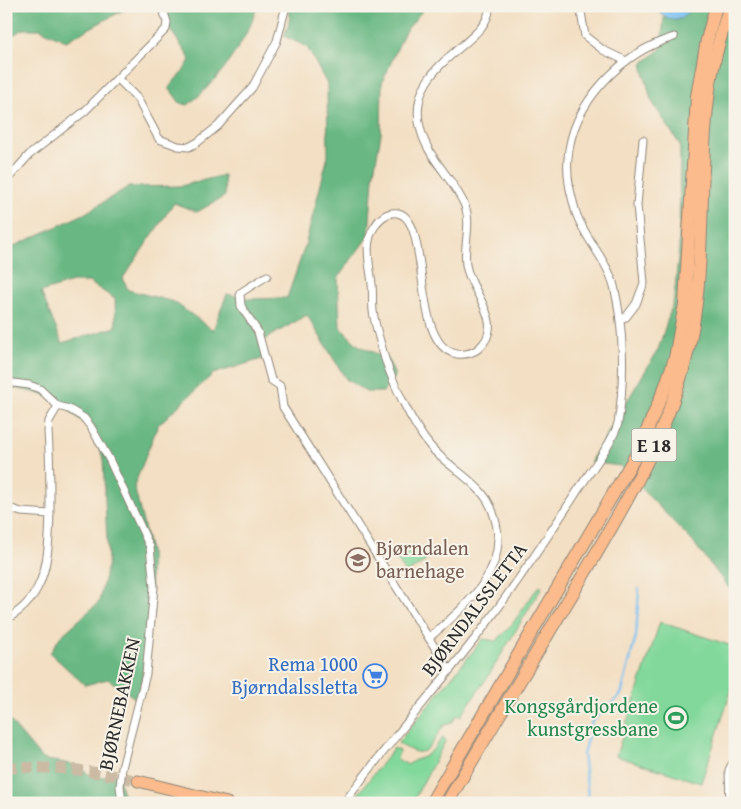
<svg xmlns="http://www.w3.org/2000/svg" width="741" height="809" font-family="'Gentium Book Plus',serif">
  <rect width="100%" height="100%" fill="#f7f3e8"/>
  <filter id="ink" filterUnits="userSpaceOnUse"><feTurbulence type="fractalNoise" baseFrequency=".02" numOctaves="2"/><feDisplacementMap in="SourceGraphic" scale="10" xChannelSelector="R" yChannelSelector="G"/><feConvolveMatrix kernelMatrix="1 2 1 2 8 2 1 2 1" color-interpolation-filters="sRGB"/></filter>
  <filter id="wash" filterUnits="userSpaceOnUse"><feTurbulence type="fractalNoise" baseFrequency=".0096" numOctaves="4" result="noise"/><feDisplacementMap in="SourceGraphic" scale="20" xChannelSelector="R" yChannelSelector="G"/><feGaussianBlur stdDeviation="1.12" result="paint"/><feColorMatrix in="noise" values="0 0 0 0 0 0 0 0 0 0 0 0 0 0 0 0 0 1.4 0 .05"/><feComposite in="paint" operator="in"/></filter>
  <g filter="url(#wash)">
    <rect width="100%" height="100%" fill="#f3dfc3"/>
    <!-- green -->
    <g fill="#82d89b" stroke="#568263">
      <polygon points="416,546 426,561 406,573 396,558"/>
      <path d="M538,587H542L487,678L460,717L457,715L452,723L444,725C428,749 426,762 398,743L483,639L496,641L511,626Z"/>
      <polygon points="660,622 735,647 735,679 701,783 616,756"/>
      <path d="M442,738L446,740L412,803H351L394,748L399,751L397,759L408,765C414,759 418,760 425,756C432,752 437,744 442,738Z"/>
    </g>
    <!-- forest -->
    <g fill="#69b883" stroke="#4a7257" fill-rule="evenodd">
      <polygon points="9,6 131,6 66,41 40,29 23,29 6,39 6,7"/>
      <path d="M177,6H258C254,13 253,21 249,28C234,58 214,84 188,105L180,103L169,88C176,77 186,71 190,59L166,23L167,15Z"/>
      <path d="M287,6H426L404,33L382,83L381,134L373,177L369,235L338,278L340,327L358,345L388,359L395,376L383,392H366L346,379L307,315L262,341L265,358L213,374L158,425L134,486L150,551L151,609L139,701L108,679L85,685L50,653L60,637L99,602L108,562L103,458L92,430L54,397L6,386V250L84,214L128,187L181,186L224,175L225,196L197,212L174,203L123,278L128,290L174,302L213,330L227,294L248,299L287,298L305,246L328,156L327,84L307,47L284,36C289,25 292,17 287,6ZM72,282H89L115,299L116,327L62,343L41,292Z"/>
      <polygon points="693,6 735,6 735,599 730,589 693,542 620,466 590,462 658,350 674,299 679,248 680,145 651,100 642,64 661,49 664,17 668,19 681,19"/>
      <polygon points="6,716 42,759 75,765 95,778 118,774 125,803 6,803"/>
    </g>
    <!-- water -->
    <polygon fill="#78bff0" stroke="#52758e" points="651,6 693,6 681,19 668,19"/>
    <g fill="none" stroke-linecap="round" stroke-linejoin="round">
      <!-- stream -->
      <polyline stroke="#78bff0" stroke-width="2.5" points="589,803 583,754 592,721 621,695 636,636 639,589"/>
    </g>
  </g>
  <g filter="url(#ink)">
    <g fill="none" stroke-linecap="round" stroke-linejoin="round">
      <!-- primary-tunnel -->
      <path stroke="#cbbba5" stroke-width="11" stroke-dasharray="11 5.5" stroke-linecap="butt" d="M6,768C50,766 96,770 138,781"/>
      <!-- street casing -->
      <g stroke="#8f8577" stroke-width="9">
        <g id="street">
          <polyline points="580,6 585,36 603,50 626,61"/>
          <polyline points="118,79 137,98 159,139 178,146 189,147 198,142 218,126 252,88 277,41 286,6"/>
          <polyline points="6,181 29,155 85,111 166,29 167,22 162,6"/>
          <polyline points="267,276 240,293 241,306 258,332 271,380 280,386 283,407 449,670"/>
          <polyline points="620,319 626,317 636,304 644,283 637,205 643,140"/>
          <polyline points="6,382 29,385 40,389 58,406 69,409 84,418 91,427 109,459 150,547 154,587 146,674 122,768"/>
          <polyline points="6,507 21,512 50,514"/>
          <path d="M6,619C49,598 49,550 50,509C50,483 50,457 48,432L49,421L58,406"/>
          <path d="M429,638C463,608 508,573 496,523C493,511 490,502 482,493C467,475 445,464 430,446C412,424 394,385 385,359C381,344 375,326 373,311C372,302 373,293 372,284C370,265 363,243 375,226C378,220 385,214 392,213C435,206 407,346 457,354C465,355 471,354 478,349C508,323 470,293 466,265C463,246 472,225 465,206C454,179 429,160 421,131C401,62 493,44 489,6"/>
          <polyline points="120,786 122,803"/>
          <path d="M344,803C389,741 441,684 487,623C519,580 549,535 578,490C588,475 615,439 618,423C625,382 624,327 614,286C607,260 585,239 576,213C571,195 566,177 568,158C572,103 622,52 674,37"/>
          <polyline points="730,803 729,770 735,759"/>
        </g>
      </g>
      <!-- primary casing -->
      <g stroke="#8f8577" stroke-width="13">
        <polyline id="primary" points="138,781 227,803"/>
      </g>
      <!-- highway casing -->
      <g stroke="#8f8577" stroke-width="14">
        <g id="highway">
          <polyline points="431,803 639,450 666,385 675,358 685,304 697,96 707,40 716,6"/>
          <path d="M447,803C489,732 531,661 574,591C617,518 663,445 685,362C708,275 697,187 708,99C711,67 720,36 730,6"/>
        </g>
      </g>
      <!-- street -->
      <use href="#street" stroke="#fff" stroke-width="7"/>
      <!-- primary -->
      <use href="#primary" stroke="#fbbb8c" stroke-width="11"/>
      <!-- highway -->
      <use href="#highway" stroke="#fbbb8c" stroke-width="12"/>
      <!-- street-bridge casing -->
      <g stroke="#8f8577" stroke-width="9" stroke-linecap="butt">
        <polyline id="street-bridge" points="120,786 122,768"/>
      </g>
      <!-- street-bridge -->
      <use href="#street-bridge" stroke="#fff" stroke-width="7"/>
    </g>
  </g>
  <!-- icons -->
  <defs>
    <g id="school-ring" transform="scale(1.25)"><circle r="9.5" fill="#f7f3e8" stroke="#8d6e63" stroke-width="1.5"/><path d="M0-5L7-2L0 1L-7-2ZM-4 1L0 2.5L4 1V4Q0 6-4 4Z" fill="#8d6e63"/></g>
    <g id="supermarket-ring" transform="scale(1.25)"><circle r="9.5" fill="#f7f3e8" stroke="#3f7fe0" stroke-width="1.5"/><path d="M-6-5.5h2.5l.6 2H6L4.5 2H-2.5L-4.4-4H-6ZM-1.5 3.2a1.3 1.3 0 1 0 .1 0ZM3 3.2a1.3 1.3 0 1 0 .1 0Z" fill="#3f7fe0"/></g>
    <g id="stadium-ring" transform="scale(1.25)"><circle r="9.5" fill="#f7f3e8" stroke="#2e9e5b" stroke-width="1.5"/><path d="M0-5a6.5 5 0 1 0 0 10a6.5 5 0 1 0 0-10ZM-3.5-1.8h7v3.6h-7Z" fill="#2e9e5b"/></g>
  </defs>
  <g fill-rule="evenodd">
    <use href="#school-ring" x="358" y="560"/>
    <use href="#supermarket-ring" x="375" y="676"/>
    <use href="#stadium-ring" x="676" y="718"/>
  </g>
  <g text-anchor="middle" stroke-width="4" stroke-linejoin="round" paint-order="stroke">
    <!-- shield labels -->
    <rect fill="#f7f3e8" stroke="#686764" stroke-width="1" x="631.5" y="428.5" width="45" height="33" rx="4"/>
    <g font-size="19" font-weight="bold" fill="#2b2b2b">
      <text x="654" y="452">E 18</text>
    </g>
    <!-- education labels -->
    <g font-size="20" fill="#785e54" stroke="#f7f3e8" text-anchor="start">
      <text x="376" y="555">Bjørndalen<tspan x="376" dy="23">barnehage</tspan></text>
    </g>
    <!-- street labels -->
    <g font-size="20" fill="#2b2b2b" stroke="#f7f3e8">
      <text transform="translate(474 609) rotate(-53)" y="7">BJØRNDALSSLETTA</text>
      <text transform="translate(119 704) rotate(-78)" y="7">BJØRNEBAKKEN</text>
    </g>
    <!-- shop labels -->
    <g font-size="20" fill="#366cbe" stroke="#f7f3e8" text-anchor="end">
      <text x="358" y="671">Rema 1000<tspan x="358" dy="23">Bjørndalssletta</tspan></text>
    </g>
    <!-- leisure labels -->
    <g font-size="20" fill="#27864d" stroke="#f7f3e8" text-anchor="end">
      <text x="658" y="713">Kongsgårdjordene<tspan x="658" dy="23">kunstgressbane</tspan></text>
    </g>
  </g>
  <!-- margin -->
  <rect width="741" height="809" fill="none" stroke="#f7f3e8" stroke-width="25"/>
</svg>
